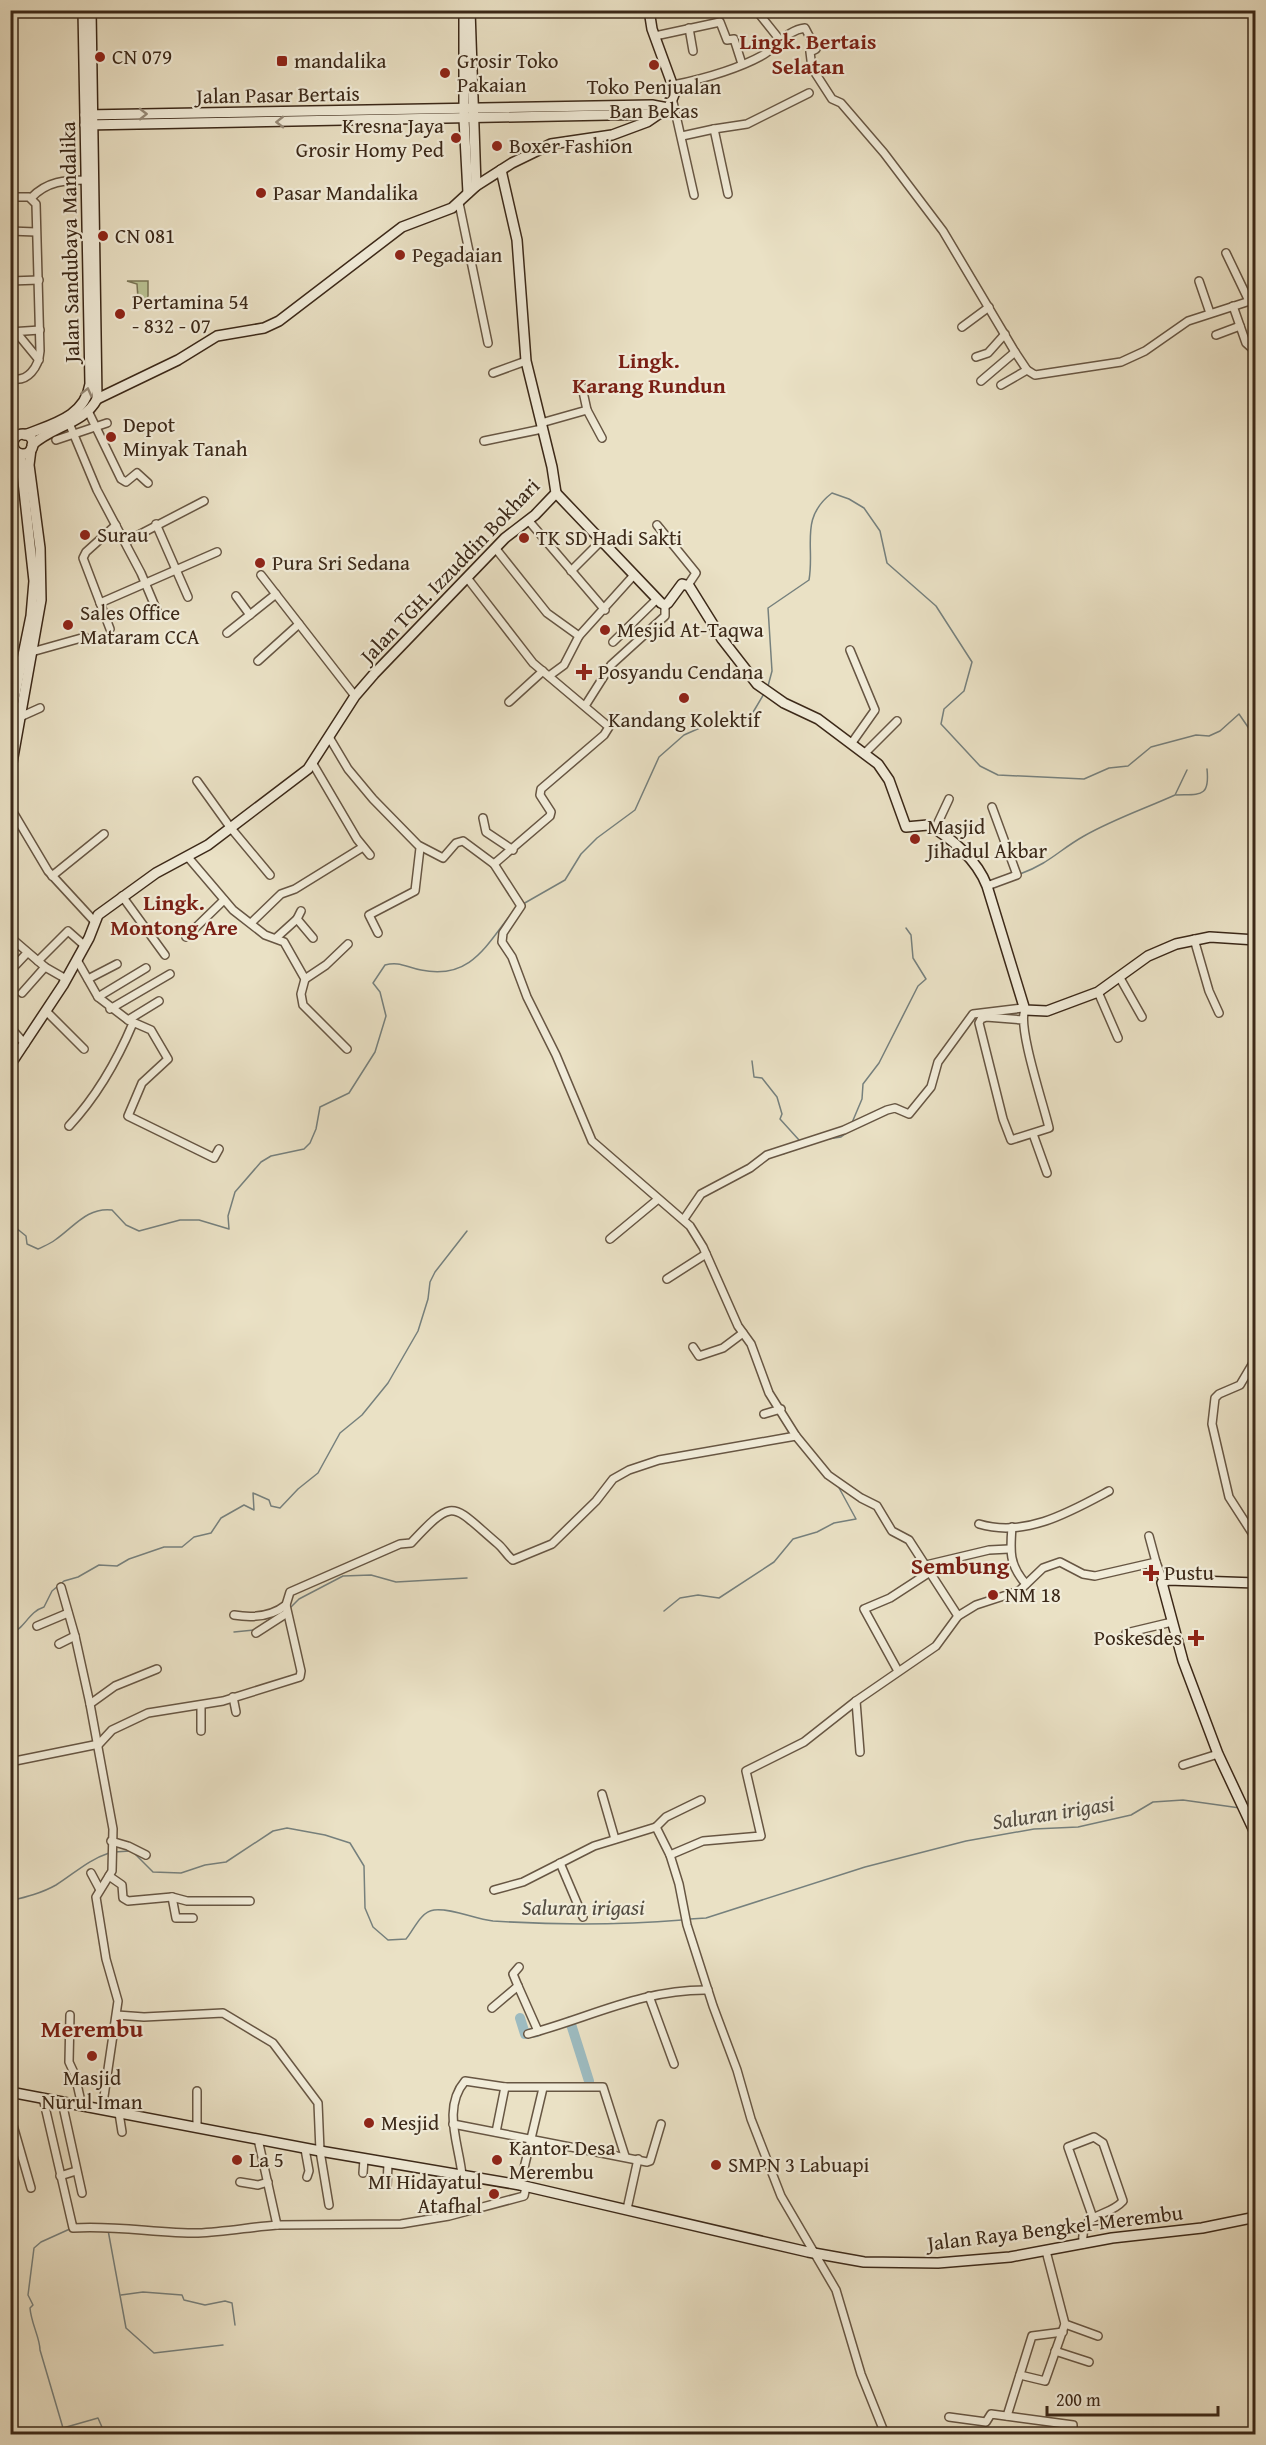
<svg xmlns="http://www.w3.org/2000/svg" width="1266" height="2445" font-family="'Gentium Book Plus',serif">
  <defs>
    <pattern id="grass-tufts" width="24" height="20" patternUnits="userSpaceOnUse" patternTransform="scale(1.5)"><rect width="24" height="20" fill="#b9c293"/><path d="M3 7l-1-3M5 7V3M7 7l1-3M15 17l-1-3M17 17v-4M19 17l1-3" fill="none" stroke="#989e77"/></pattern>
  </defs>
  <rect width="100%" height="100%" fill="#eae1c5"/>
  <filter id="stains"><feTurbulence type="fractalNoise" baseFrequency=".00333" numOctaves="4"/><feColorMatrix values="0 0 0 0 .2 0 0 0 0 .09 0 0 0 0 .02 0 0 0 .5 -.17"/></filter>
  <radialGradient id="worn" r=".72"><stop offset=".6" stop-color="#630" stop-opacity="0"/><stop offset="1" stop-color="#630" stop-opacity=".3"/></radialGradient>
  <!-- grass -->
  <polygon fill="url(#grass-tufts)" stroke="#7a7556" stroke-width="1.5" points="127,281 148,281 148,304 138,299 137,284"/>
  <g fill="none" stroke-linecap="round" stroke-linejoin="round">
    <!-- stream -->
    <g stroke="#76807d" stroke-width="1.5">
      <path d="M768,686L772,671L768,608L809,580C815,546 799,518 832,493L849,499L864,508L880,531L887,563L936,606L972,662L964,691L944,709L941,724L980,766L998,775L1084,779L1109,768L1128,766L1151,747L1196,735L1209,736L1220,731L1239,714L1250,730V743L1256,751"/>
      <path d="M1176,795C1200,794 1210,798 1207,769"/>
      <path d="M1020,874C1050,863 1059,850 1084,836C1114,819 1144,809 1175,795L1187,770"/>
      <polyline points="523,904 565,880 581,854 597,838 635,810 659,757 684,735 702,727 740,725 752,714 765,692"/>
      <polyline points="752,1061 754,1077 762,1078 777,1097 782,1114 780,1119 799,1140"/>
      <polyline points="851,1125 862,1099 863,1084 879,1063 918,986 926,979 913,958 911,935 906,928"/>
      <polyline points="828,1139 841,1137 848,1132"/>
      <polyline points="802,1147 821,1141"/>
      <polyline points="783,1154 792,1150"/>
      <path d="M10,1223L26,1236L27,1244L38,1249C44,1246 50,1244 55,1240C74,1227 87,1207 112,1210L126,1225L139,1231L180,1220H199L229,1229L228,1216L235,1192L261,1162L271,1156L304,1149L310,1143L316,1129L320,1107L349,1093L375,1052L386,1016L380,992L373,983L385,965C399,961 406,967 421,970C473,981 488,941 516,908"/>
      <polyline points="289,1609 299,1599 343,1576 371,1575 396,1582 467,1578"/>
      <polyline points="664,1611 680,1598 698,1595 719,1598 774,1562 793,1539 817,1532 834,1523 856,1519 838,1486 826,1478"/>
      <polyline points="234,1632 254,1630"/>
      <path d="M10,1634C25,1629 28,1612 44,1607L52,1591L64,1581L78,1577L99,1565L117,1566L129,1559L164,1547H182L194,1537L211,1533L221,1518L244,1505L254,1510L253,1493L269,1500L271,1506L280,1508L298,1489L318,1473L340,1433L362,1415L388,1383L418,1331L428,1299L430,1282L435,1272L467,1231"/>
      <polyline points="1248,1809 1256,1811"/>
      <polyline points="114,1852 130,1851"/>
      <path d="M134,1853L153,1872L181,1873L205,1865L226,1862L273,1831L287,1828L325,1835L350,1843L364,1866L365,1908L373,1927L388,1940L406,1939C414,1930 420,1912 434,1910C452,1908 474,1919 493,1921C556,1925 619,1925 682,1920"/>
      <path d="M10,1901C26,1897 42,1893 56,1885C75,1873 88,1860 109,1853"/>
      <polyline points="690,1919 706,1918 865,1867 966,1841 1034,1829 1078,1827 1131,1815 1153,1802 1183,1800 1240,1808"/>
      <path d="M72,2228L41,2242L34,2248L28,2295L33,2305L30,2308C31,2323 40,2338 40,2350L63,2428L98,2418L105,2434"/>
      <polyline points="108,2230 126,2328 154,2353 223,2345"/>
      <polyline points="121,2295 143,2292 182,2295 184,2300 205,2305 225,2301 232,2303 235,2325"/>
    </g>
    <!-- river -->
    <g stroke="#9dbbc0" stroke-width="10">
      <polyline points="520,2018 525,2034 537,2032"/>
      <polyline points="570,2021 589,2081"/>
    </g>
    <!-- street casing -->
    <g stroke="#675643" stroke-width="10">
      <g id="street">
        <polyline points="756,10 780,40"/>
        <polyline points="689,28 693,51"/>
        <polyline points="655,36 720,22 727,40 734,39 742,64"/>
        <path d="M673,85C702,79 736,70 763,55C778,46 787,30 805,28L816,49L810,52L812,68L832,99L841,103L884,153L943,231L1015,352L1027,370L1035,375L1121,362L1145,351L1188,321L1256,299"/>
        <polyline points="673,102 694,195"/>
        <polyline points="714,129 747,124 809,93"/>
        <polyline points="682,136 714,129 728,194"/>
        <path d="M10,197H29L36,204L40,351C39,366 28,384 10,378"/>
        <path d="M31,198C47,181 65,180 87,180"/>
        <polyline points="459,203 488,343"/>
        <polyline points="10,231 36,232"/>
        <polyline points="1226,253 1249,301"/>
        <polyline points="10,281 39,280"/>
        <polyline points="1199,281 1210,313"/>
        <polyline points="1233,306 1246,343 1256,352"/>
        <polyline points="962,327 989,307"/>
        <polyline points="10,332 40,330"/>
        <polyline points="16,332 39,360"/>
        <polyline points="1216,335 1240,326"/>
        <polyline points="976,357 988,353 1005,334"/>
        <polyline points="493,373 526,361"/>
        <polyline points="981,381 1015,352"/>
        <polyline points="1001,385 1027,370"/>
        <polyline points="587,410 602,438"/>
        <polyline points="89,413 121,479 126,482 137,473 148,483"/>
        <polyline points="69,423 97,490 141,573 157,611"/>
        <polyline points="541,423 587,410 582,387"/>
        <polyline points="56,440 107,423"/>
        <polyline points="484,441 542,429"/>
        <polyline points="528,520 605,610"/>
        <polyline points="156,524 188,597"/>
        <polyline points="657,525 696,573 688,585"/>
        <polyline points="125,542 204,501"/>
        <polyline points="496,549 547,613 579,636"/>
        <polyline points="571,571 601,541"/>
        <polyline points="261,575 355,696"/>
        <polyline points="468,579 533,663 609,727 604,735 541,789 540,795 551,812 550,816 494,864"/>
        <polyline points="236,596 250,615"/>
        <polyline points="100,603 217,552"/>
        <polyline points="110,629 83,558 86,552 116,525"/>
        <polyline points="227,633 276,594"/>
        <polyline points="613,642 657,599"/>
        <polyline points="850,650 875,710 851,744"/>
        <polyline points="28,653 85,637"/>
        <polyline points="258,661 299,624"/>
        <polyline points="549,676 564,665 579,636 634,575"/>
        <polyline points="509,702 543,671"/>
        <polyline points="585,706 611,665 665,616 665,605"/>
        <polyline points="20,717 40,708"/>
        <polyline points="329,737 348,769 373,799 418,845 443,858 456,843 463,841 494,864 521,906 503,933 502,942 512,957 527,997 556,1055 592,1141 690,1226 703,1247 738,1326 751,1344 769,1393 796,1436 828,1475 861,1498 877,1506 892,1531 909,1540 958,1616"/>
        <polyline points="864,754 897,721"/>
        <polyline points="313,764 357,839 370,855"/>
        <polyline points="197,781 230,827 270,875"/>
        <polyline points="10,807 48,871 95,922"/>
        <polyline points="483,818 486,832 513,850"/>
        <polyline points="935,829 949,799"/>
        <polyline points="187,856 233,910 265,935 284,942 305,979 301,994 303,1005 347,1049"/>
        <polyline points="52,876 104,834"/>
        <polyline points="987,886 1017,875 992,807"/>
        <polyline points="122,896 165,955"/>
        <polyline points="297,919 301,911"/>
        <polyline points="251,923 281,894 295,889 363,847"/>
        <polyline points="378,933 369,915 415,891 420,848"/>
        <polyline points="10,937 45,967 66,979"/>
        <polyline points="186,937 224,900"/>
        <polyline points="276,938 297,919 313,938"/>
        <polyline points="1194,939 1209,991 1219,1013"/>
        <polyline points="77,960 98,997 128,1020 151,1030 168,1059 142,1083 128,1116 214,1158 219,1149"/>
        <polyline points="38,961 68,931 85,946"/>
        <polyline points="10,971 27,953"/>
        <polyline points="1120,978 1142,1017"/>
        <polyline points="88,979 117,964"/>
        <polyline points="305,979 326,965 348,944"/>
        <polyline points="1098,992 1118,1038"/>
        <polyline points="22,993 45,967"/>
        <polyline points="98,997 146,968"/>
        <polyline points="110,1009 170,974"/>
        <polyline points="46,1011 84,1049"/>
        <polyline points="128,1020 159,1001"/>
        <path d="M1023,1020L986,1017L981,1019L979,1023L1003,1119L1011,1140L1049,1128C1044,1106 1017,1026 1025,1010"/>
        <polyline points="10,1027 25,1044"/>
        <polyline points="10,1042 19,1052"/>
        <path d="M69,1126C97,1096 117,1061 133,1023"/>
        <polyline points="1033,1134 1047,1173"/>
        <polyline points="684,1219 701,1194 750,1168 767,1155 844,1130 887,1110 895,1108 909,1114 931,1087 938,1062 973,1014 1023,1008"/>
        <polyline points="610,1239 657,1200"/>
        <polyline points="667,1279 706,1254"/>
        <polyline points="693,1347 699,1356 723,1348 743,1333"/>
        <polyline points="1256,1358 1240,1385 1219,1394 1215,1398 1212,1424 1229,1497 1256,1539"/>
        <polyline points="764,1414 781,1409"/>
        <path d="M979,1524C1025,1538 1070,1512 1109,1491"/>
        <path d="M1012,1527C1010,1551 1009,1565 1026,1584"/>
        <polyline points="1149,1536 1156,1562"/>
        <polyline points="926,1565 989,1550 1009,1549"/>
        <polyline points="61,1587 75,1636 90,1704"/>
        <path d="M234,1615C252,1618 271,1617 286,1605"/>
        <polyline points="37,1626 68,1613"/>
        <polyline points="256,1633 287,1613"/>
        <polyline points="1126,1633 1172,1622"/>
        <polyline points="59,1644 75,1636"/>
        <polyline points="898,1671 864,1609 890,1598 930,1572"/>
        <polyline points="233,1697 236,1712"/>
        <polyline points="856,1701 860,1752"/>
        <polyline points="201,1706 201,1731"/>
        <path d="M10,1762L99,1744L112,1730L148,1713L223,1701L300,1677L301,1671L286,1605L290,1592L400,1544L411,1543C455,1496 451,1504 498,1544C504,1549 507,1556 513,1560L552,1544L596,1501L613,1479L629,1470L659,1460L796,1436"/>
        <polyline points="1183,1765 1218,1754"/>
        <polyline points="602,1794 615,1839"/>
        <polyline points="656,1827 666,1817 701,1800"/>
        <polyline points="111,1841 128,1846 146,1855"/>
        <polyline points="670,1855 703,1841 761,1836 746,1771 804,1742 856,1701 936,1646 958,1616 976,1605 1019,1591 1043,1568 1060,1562 1083,1574 1095,1576 1156,1562 1163,1581"/>
        <polyline points="560,1863 583,1917"/>
        <polyline points="91,1873 99,1888"/>
        <polyline points="109,1876 122,1885 123,1898 128,1901 172,1897 187,1901 250,1901"/>
        <polyline points="494,1890 523,1882 594,1846 656,1827 670,1855 679,1884 687,1925 713,2006 737,2070 751,2119 781,2196 836,2290 861,2374 885,2434"/>
        <polyline points="172,1897 176,1918 193,1918"/>
        <polyline points="518,1986 513,1974 519,1967"/>
        <polyline points="649,1996 674,2064"/>
        <polyline points="492,2008 518,1986 538,2031"/>
        <polyline points="70,2015 69,2062 75,2075 82,2106"/>
        <polyline points="117,2015 144,2017 223,2013 273,2043 318,2103 320,2151 329,2205"/>
        <path d="M528,2034C589,2018 642,1989 708,1990"/>
        <path d="M43,2098L73,2228C114,2225 156,2233 198,2233C224,2232 251,2227 277,2225"/>
        <polyline points="62,2102 82,2193"/>
        <polyline points="102,2110 118,2001 106,1959 96,1897 112,1871 113,1829 90,1704 115,1686 157,1669"/>
        <polyline points="119,2113 122,2132"/>
        <polyline points="10,2115 31,2188"/>
        <polyline points="453,2124 647,2162 650,2161 661,2124"/>
        <polyline points="197,2128 197,2091"/>
        <polyline points="496,2132 505,2087"/>
        <polyline points="258,2139 277,2225 401,2224 449,2216 524,2196 526,2187"/>
        <polyline points="305,2149 309,2171 307,2177"/>
        <polyline points="363,2173 364,2159"/>
        <path d="M462,2175C459,2144 442,2108 465,2081L505,2087H603L625,2156"/>
        <polyline points="60,2176 76,2171"/>
        <polyline points="240,2182 258,2185 268,2182"/>
        <polyline points="520,2185 543,2088"/>
        <polyline points="387,2186 388,2164"/>
        <polyline points="10,2206 13,2215"/>
        <polyline points="627,2209 638,2159"/>
        <path d="M1083,2244C1080,2210 1107,2219 1123,2201L1103,2143L1094,2137L1068,2147L1093,2218"/>
        <polyline points="1065,2324 1098,2336"/>
        <polyline points="1055,2351 1089,2362"/>
        <polyline points="1020,2375 1045,2381 1065,2324 1046,2251"/>
        <polyline points="1007,2416 1032,2336 1063,2332"/>
        <polyline points="949,2417 986,2422 991,2414 1073,2425 1073,2434"/>
      </g>
    </g>
    <!-- secondary casing -->
    <g stroke="#3b2818" stroke-width="12">
      <g id="secondary">
        <polyline points="464,10 464,119 468,193"/>
        <polyline points="470,10 476,186"/>
        <polyline points="88,11 185,10"/>
        <polyline points="85,115 652,105 668,108"/>
        <polyline points="85,125 659,114"/>
        <polyline points="97,399 178,360 217,336 264,328 279,321 402,227 452,208 476,186 512,163 551,144 612,135 647,122 669,107 675,92 652,29 649,10"/>
        <circle cx="23" cy="444" r="10"/>
        <path d="M25,435C52,424 85,417 90,384L83,10"/>
        <path d="M32,445C52,426 84,424 97,399L91,10"/>
        <path d="M556,493L661,603L665,605L668,603L682,584L689,586L722,639L757,684L784,703L818,719L878,764L889,780L906,827L928,825C952,838 977,860 987,886L1025,1010L1047,1011L1098,992L1148,956L1176,944L1210,937L1256,940"/>
        <polyline points="10,719 31,616 34,581 20,454"/>
        <polyline points="10,774 41,600 40,548 29,465 31,449"/>
        <polyline points="10,1065 63,985 89,938 98,915 156,873 208,845 308,769 355,696 374,674 505,538 535,515 556,493 552,467 526,361 517,240 501,170"/>
        <polyline points="1256,1583 1168,1580 1162,1583 1183,1661 1218,1754 1256,1835"/>
        <polyline points="10,2092 320,2151 520,2185 808,2252 864,2262 938,2263 1010,2257 1112,2238 1202,2228 1256,2217"/>
      </g>
    </g>
    <!-- street -->
    <use href="#street" stroke="#f1ecd9" stroke-width="7"/>
    <!-- secondary -->
    <use href="#secondary" stroke="#f1ecd9" stroke-width="9"/>
  </g>
  <!-- one-way arrows -->
  <defs><path id="oneway-chevron" d="M-2-3.5L2.5 0L-2 3.5" fill="none" stroke-width="1.6" stroke-linecap="round" stroke-linejoin="round" transform="scale(1.5)"/></defs>
  <g stroke="#968a78">
    <use href="#oneway-chevron" transform="translate(143 114) rotate(-1)"/>
    <use href="#oneway-chevron" transform="translate(280 122) rotate(179)"/>
    <use href="#oneway-chevron" transform="translate(87 392) rotate(-76)"/>
  </g>
  <!-- markers -->
  <g fill="#8f2418" stroke="#f1ecd9" stroke-width="2">
    <circle cx="100" cy="57" r="6"/>
    <rect x="276" y="55" width="12" height="12" rx="3"/>
    <circle cx="654" cy="65" r="6"/>
    <circle cx="445" cy="73" r="6"/>
    <circle cx="456" cy="138" r="6"/>
    <circle cx="497" cy="146" r="6"/>
    <circle cx="261" cy="193" r="6"/>
    <circle cx="103" cy="236" r="6"/>
    <circle cx="400" cy="255" r="6"/>
    <circle cx="120" cy="314" r="6"/>
    <circle cx="111" cy="437" r="6"/>
    <circle cx="85" cy="535" r="6"/>
    <circle cx="524" cy="538" r="6"/>
    <circle cx="260" cy="563" r="6"/>
    <circle cx="68" cy="625" r="6"/>
    <circle cx="605" cy="630" r="6"/>
    <path d="M581 663h6v6h6v6h-6v6h-6v-6h-6v-6h6z"/>
    <circle cx="684" cy="698" r="6"/>
    <circle cx="915" cy="839" r="6"/>
    <path d="M1148 1564h6v6h6v6h-6v6h-6v-6h-6v-6h6z"/>
    <circle cx="993" cy="1595" r="6"/>
    <path d="M1193 1629h6v6h6v6h-6v6h-6v-6h-6v-6h6z"/>
    <circle cx="92" cy="2056" r="6"/>
    <circle cx="369" cy="2123" r="6"/>
    <circle cx="237" cy="2160" r="6"/>
    <circle cx="497" cy="2160" r="6"/>
    <circle cx="716" cy="2165" r="6"/>
    <circle cx="494" cy="2194" r="6"/>
  </g>
  <g text-anchor="middle" stroke-width="4.5" stroke-linejoin="round" paint-order="stroke">
    <!-- poi labels -->
    <g font-size="21" fill="#3b2818" stroke="#f1ecd9" text-anchor="start">
      <text x="112" y="64">CN 079</text>
      <text x="294" y="68">mandalika</text>
      <text x="457" y="68">Grosir Toko<tspan x="457" dy="24">Pakaian</tspan></text>
      <text x="654" y="94" text-anchor="middle">Toko Penjualan<tspan x="654" dy="24">Ban Bekas</tspan></text>
      <text x="444" y="133" text-anchor="end">Kresna Jaya<tspan x="444" dy="24">Grosir Homy Ped</tspan></text>
      <text x="509" y="153">Boxer Fashion</text>
      <text x="273" y="200">Pasar Mandalika</text>
      <text x="115" y="243">CN 081</text>
      <text x="412" y="262">Pegadaian</text>
      <text x="132" y="309">Pertamina 54<tspan x="132" dy="24">- 832 - 07</tspan></text>
      <text x="123" y="432">Depot<tspan x="123" dy="24">Minyak Tanah</tspan></text>
      <text x="97" y="542">Surau</text>
      <text x="536" y="545">TK SD Hadi Sakti</text>
      <text x="272" y="570">Pura Sri Sedana</text>
      <text x="80" y="620">Sales Office<tspan x="80" dy="24">Mataram CCA</tspan></text>
      <text x="617" y="637">Mesjid At-Taqwa</text>
      <text x="598" y="679">Posyandu Cendana</text>
      <text x="684" y="727" text-anchor="middle">Kandang Kolektif</text>
      <text x="927" y="834">Masjid<tspan x="927" dy="24">Jihadul Akbar</tspan></text>
      <text x="1164" y="1580">Pustu</text>
      <text x="1005" y="1602">NM 18</text>
      <text x="1182" y="1645" text-anchor="end">Poskesdes</text>
      <text x="92" y="2085" text-anchor="middle">Masjid<tspan x="92" dy="24">Nurul Iman</tspan></text>
      <text x="381" y="2130">Mesjid</text>
      <text x="509" y="2155">Kantor Desa<tspan x="509" dy="24">Merembu</tspan></text>
      <text x="249" y="2167">La 5</text>
      <text x="728" y="2172">SMPN 3 Labuapi</text>
      <text x="482" y="2189" text-anchor="end">MI Hidayatul<tspan x="482" dy="24">Atafhal</tspan></text>
    </g>
    <!-- street labels -->
    <g font-size="21" fill="#3b2818" stroke="#f1ecd9">
      <text transform="translate(278 95) rotate(-1)" y="7">Jalan Pasar Bertais</text>
      <text transform="translate(70 242) rotate(-91)" y="7">Jalan Sandubaya Mandalika</text>
      <text transform="translate(450 571) rotate(-46)" y="7">Jalan TGH. Izzuddin Bokhari</text>
      <text transform="translate(1055 2228) rotate(-7)" y="7">Jalan Raya Bengkel-Merembu</text>
    </g>
    <!-- neighbourhood labels -->
    <g font-size="22" font-weight="bold" fill="#7a1f14" stroke="#f1ecd9">
      <text x="808" y="49">Lingk. Bertais<tspan x="808" dy="25">Selatan</tspan></text>
      <text x="649" y="368">Lingk.<tspan x="649" dy="25">Karang Rundun</tspan></text>
      <text x="174" y="910">Lingk.<tspan x="174" dy="25">Montong Are</tspan></text>
    </g>
    <!-- water labels -->
    <g font-size="22" font-style="italic" fill="#544d42" stroke="#f1ecd9">
      <text transform="translate(1053 1812) rotate(-9)" y="8">Saluran irigasi</text>
      <text x="583" y="1915">Saluran irigasi</text>
    </g>
    <!-- quarter labels -->
    <g font-size="24" font-weight="bold" fill="#7a1f14" stroke="#f1ecd9">
      <text x="960" y="1574">Sembung</text>
      <text x="92" y="2037">Merembu</text>
    </g>
  </g>
  <!-- margin -->
  <rect width="1266" height="2445" fill="none" stroke="#eae1c5" stroke-width="36"/>
  <rect x="12" y="12" width="1242" height="2421" fill="none" stroke="#3b2818" stroke-width="3"/>
  <rect x="18" y="18" width="1230" height="2409" fill="none" stroke="#3b2818" stroke-width="1.5"/>
  <!-- scale -->
  <path d="M1047 2406v9h171v-9" fill="none" stroke="#3b2818" stroke-width="3"/>
  <text x="1056" y="2406" font-size="18" fill="#3b2818" stroke="#f1ecd9" stroke-width="4.5" paint-order="stroke">200 m</text>
  <rect width="100%" height="100%" filter="url(#stains)"/>
  <rect width="100%" height="100%" fill="url(#worn)"/>
</svg>
